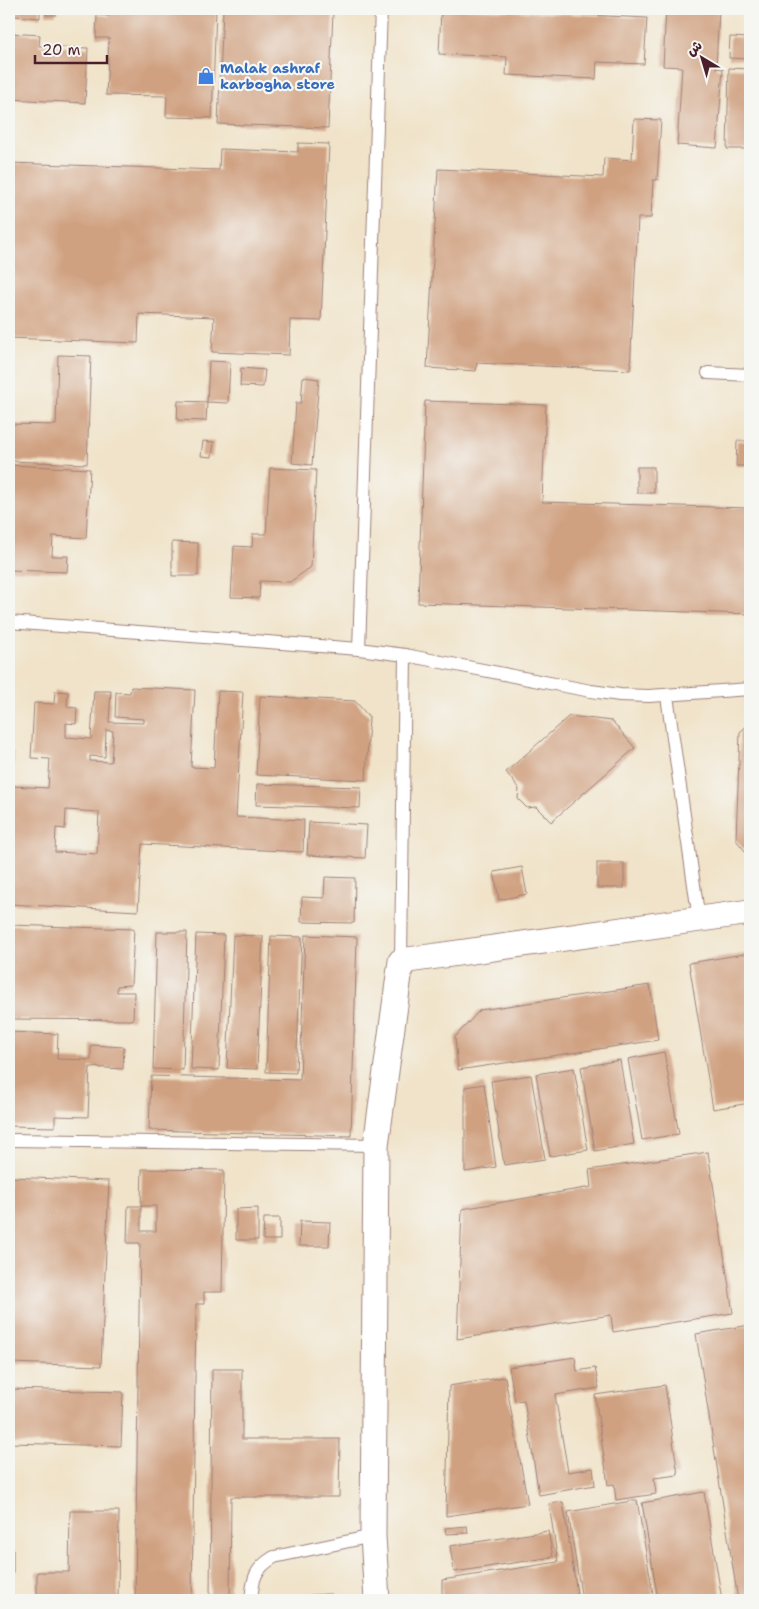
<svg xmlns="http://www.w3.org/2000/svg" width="759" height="1609" font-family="'Shantell Sans','Playpen Sans Arabic',sans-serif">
  <rect width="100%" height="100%" fill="#f6f6f2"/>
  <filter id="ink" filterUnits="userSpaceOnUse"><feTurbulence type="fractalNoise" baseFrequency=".02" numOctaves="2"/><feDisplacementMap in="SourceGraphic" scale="10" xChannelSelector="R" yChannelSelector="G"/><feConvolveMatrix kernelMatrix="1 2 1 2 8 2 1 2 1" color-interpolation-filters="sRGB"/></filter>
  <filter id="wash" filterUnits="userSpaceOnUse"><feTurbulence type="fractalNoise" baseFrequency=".0096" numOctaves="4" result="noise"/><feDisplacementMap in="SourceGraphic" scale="20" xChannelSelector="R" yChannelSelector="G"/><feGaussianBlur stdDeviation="1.12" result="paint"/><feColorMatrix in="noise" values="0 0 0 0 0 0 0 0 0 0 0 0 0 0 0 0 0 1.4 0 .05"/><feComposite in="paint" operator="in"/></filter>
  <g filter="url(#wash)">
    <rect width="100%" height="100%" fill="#f0e3c9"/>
    <g id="blocks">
      <!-- building -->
      <g fill="#d0a181" fill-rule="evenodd">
        <polygon points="14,9 40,9 40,18 14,16"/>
        <rect x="46" y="9" width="10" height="6"/>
        <polygon points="109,9 216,9 212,118 166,117 167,96 106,95 109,38 96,38 97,15 109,16"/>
        <polygon points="223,9 333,12 328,128 218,124"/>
        <polygon points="441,9 468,9 647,18 644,64 597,62 596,79 506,75 507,57 439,54"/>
        <polygon points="666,9 719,9 716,68 723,69 717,148 677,145 682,67 663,66"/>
        <polygon points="10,33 40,35 39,46 88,48 85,103 9,99 9,44"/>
        <polygon points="730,37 750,38 750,59 729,58"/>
        <polygon points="729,68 750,69 750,149 727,149"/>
        <polygon points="634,119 661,120 657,180 653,180 651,218 638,218 630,370 477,363 476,371 427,368 438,169 603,177 604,158 632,160"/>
        <polygon points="298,143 329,144 321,321 290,320 289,355 212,352 214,317 139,314 138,343 9,338 9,163 219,170 220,149 298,152"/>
        <polygon points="58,355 91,356 87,464 9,461 9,424 56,425"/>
        <polygon points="209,361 230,362 228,403 207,402"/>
        <polygon points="241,368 265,370 263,387 240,386"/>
        <polygon points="303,377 319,379 312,465 292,463 296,403 301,403"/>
        <polygon points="178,401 207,402 206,421 177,420"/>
        <polygon points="425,401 546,405 542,502 750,508 750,614 418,603"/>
        <polygon points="203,441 214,442 212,457 201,456"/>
        <polygon points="737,441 750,441 750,466 736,466"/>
        <polygon points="9,465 90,469 86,538 53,536 52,556 68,556 67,572 9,570"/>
        <rect x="637" y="467" width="17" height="26"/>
        <polygon points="270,468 316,470 311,567 290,582 260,581 259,598 231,597 234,546 252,547 253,534 266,534"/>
        <polygon points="172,542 198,543 198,576 172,576"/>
        <path d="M131,687L195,690L191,767L214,768L218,691L243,692L236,817L304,820L303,852L142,844L138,911L9,904V853L11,813L9,812V753H14L12,786L48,788L50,759L31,758L34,703L54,704L55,691L68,692L67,707L77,708L76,724L66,723V737L91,739L94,691H111L109,722L144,723V719L115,717L116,692L130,693ZM106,730L113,731L111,762L90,761V756L105,757ZM66,810L99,812L97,854L55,852L56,828L65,829Z"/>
        <polygon points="260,696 355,701 369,717 366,780 256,775"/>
        <polygon points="569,716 612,721 635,748 551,822 536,807 527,808 518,799 519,789 506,772"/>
        <polygon points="750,723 750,857 736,840 740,732"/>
        <polygon points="257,784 361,787 360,808 256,805"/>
        <polygon points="309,822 367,825 365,858 307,855"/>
        <rect x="597" y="863" width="27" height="25"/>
        <polygon points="522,867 527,894 499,900 494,872"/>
        <polygon points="325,877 355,878 354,923 301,922 302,897 324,898"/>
        <polygon points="9,925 134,929 131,985 117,986 117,992 134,992 133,1020 9,1019"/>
        <polygon points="157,932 187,932 183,1070 153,1069"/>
        <polygon points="196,934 224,935 219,1070 191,1069"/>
        <polygon points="233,935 263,936 257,1069 227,1068"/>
        <polygon points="305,935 357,937 351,1136 149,1130 151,1076 300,1080"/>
        <polygon points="271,936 302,937 296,1073 266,1072"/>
        <polygon points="750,953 750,1103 713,1109 689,963"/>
        <polygon points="650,985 658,1040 458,1070 455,1037 480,1010"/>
        <polygon points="9,1032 58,1034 57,1059 91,1060 91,1045 124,1047 123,1069 90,1067 88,1117 55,1116 55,1127 9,1126"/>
        <polygon points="664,1052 679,1134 642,1140 628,1059"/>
        <polygon points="620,1060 634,1144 595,1151 581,1067"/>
        <polygon points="574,1068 588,1150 550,1156 536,1074"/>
        <polygon points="531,1075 545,1159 504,1165 491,1081"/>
        <polygon points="484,1084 496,1167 465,1172 465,1087"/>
        <polygon points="708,1152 733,1313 613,1332 611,1315 457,1339 462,1209 591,1187 589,1170"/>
        <path d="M142,1169L224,1170L222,1292H204V1304H196L192,1600H135L140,1243H127L128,1206H141ZM141,1206H156V1231H141Z"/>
        <polygon points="9,1177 109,1181 101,1366 9,1363"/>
        <polygon points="258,1208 258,1240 236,1240 236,1209"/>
        <polygon points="264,1218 280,1218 280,1240 263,1240"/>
        <polygon points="300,1221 330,1222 329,1246 299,1246"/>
        <polygon points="750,1325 750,1600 738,1600 696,1334"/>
        <polygon points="575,1357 577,1371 595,1368 599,1388 555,1395 568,1472 593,1468 595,1485 539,1495 524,1400 515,1401 509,1367"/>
        <polygon points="212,1369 242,1369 242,1439 340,1439 339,1497 231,1497 230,1600 210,1600"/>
        <polygon points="505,1377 528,1504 446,1516 449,1386"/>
        <polygon points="665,1385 678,1475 654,1478 656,1494 616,1500 614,1484 608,1485 595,1395"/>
        <polygon points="9,1389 123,1392 121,1446 9,1443"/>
        <polygon points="704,1492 722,1600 658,1600 642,1503"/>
        <polygon points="637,1500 654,1600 582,1600 568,1512"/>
        <polygon points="563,1502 578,1600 442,1600 442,1580 558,1562 549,1504"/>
        <polygon points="70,1511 119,1511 118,1600 37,1600 37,1572 69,1572"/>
        <polygon points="467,1526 468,1533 446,1534 445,1528"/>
        <polygon points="548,1531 553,1557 454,1572 450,1546"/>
        <rect x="9" y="1550" width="4" height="23"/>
        <polygon points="331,1594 331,1600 310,1600 310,1595"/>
      </g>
    </g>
  </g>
  <g filter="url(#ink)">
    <use href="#blocks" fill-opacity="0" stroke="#9d817a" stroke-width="1"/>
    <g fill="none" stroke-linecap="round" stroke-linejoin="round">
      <!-- lane casing -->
      <g stroke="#9d817a" stroke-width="14">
        <g id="lane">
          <polyline points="708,373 750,375"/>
          <polyline points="9,622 359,649 405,655 591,691 620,695 649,696 750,689"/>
          <polyline points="359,649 381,9"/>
          <polyline points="667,696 699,920"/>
          <polyline points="401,961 405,655"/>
          <polyline points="9,1140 376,1145"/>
          <path d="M251,1600C253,1579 254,1569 274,1557L373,1536"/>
        </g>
      </g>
      <!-- street casing -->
      <g stroke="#9d817a" stroke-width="27">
        <polyline id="street" points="377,1600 373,1536 376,1145 401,961 750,912"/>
      </g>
      <!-- lane -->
      <use href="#lane" stroke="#fff" stroke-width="12"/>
      <!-- street -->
      <use href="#street" stroke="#fff" stroke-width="25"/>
    </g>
  </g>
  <!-- icons -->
  <defs>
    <g id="shop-bare" transform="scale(1.35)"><path d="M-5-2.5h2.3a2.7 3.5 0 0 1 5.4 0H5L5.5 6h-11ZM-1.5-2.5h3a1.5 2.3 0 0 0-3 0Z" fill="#3f7fe0" stroke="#f6f6f2" stroke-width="2.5" paint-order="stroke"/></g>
  </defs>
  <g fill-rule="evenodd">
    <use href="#shop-bare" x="206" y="76"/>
  </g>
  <g text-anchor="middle" stroke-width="4.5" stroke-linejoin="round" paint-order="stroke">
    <!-- shop labels -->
    <g font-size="14" font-weight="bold" fill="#366cbe" stroke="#f6f6f2" text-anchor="start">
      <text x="220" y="73">Malak ashraf<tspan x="220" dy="16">karbogha store</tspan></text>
    </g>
  </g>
  <!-- margin -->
  <rect width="759" height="1609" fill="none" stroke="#f6f6f2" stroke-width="30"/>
  <!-- north arrow -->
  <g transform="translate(702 58) rotate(322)" stroke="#f6f6f2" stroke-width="4" paint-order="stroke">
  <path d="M0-4L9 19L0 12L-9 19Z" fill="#4a1f2b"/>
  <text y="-8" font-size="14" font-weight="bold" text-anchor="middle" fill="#4a1f2b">ش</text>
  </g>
  <!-- scale -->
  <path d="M35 55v8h72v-8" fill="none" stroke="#4a1f2b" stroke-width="2.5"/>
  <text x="42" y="55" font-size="15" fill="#4a1f2b" stroke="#f6f6f2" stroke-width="4" paint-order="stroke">20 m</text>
</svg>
